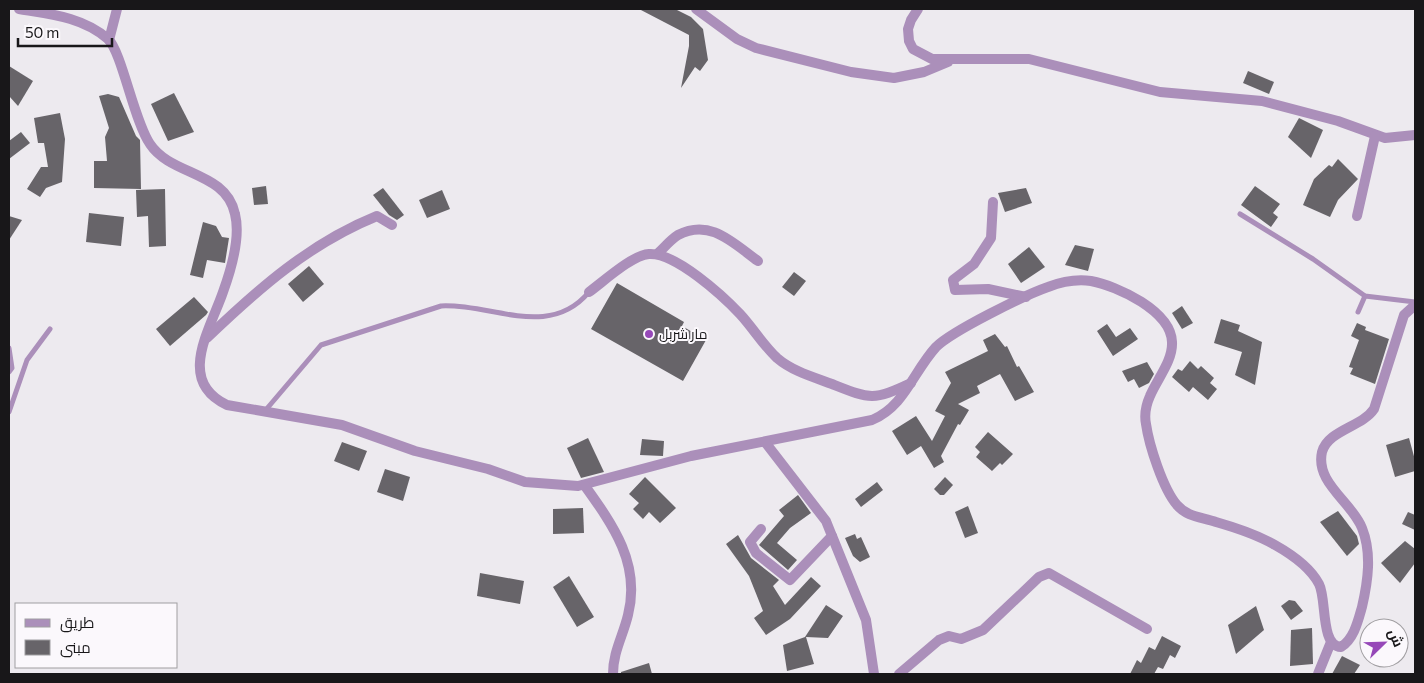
<svg xmlns="http://www.w3.org/2000/svg" width="1424" height="683" font-family="Commissioner,Cairo,sans-serif">
  <rect width="100%" height="100%" fill="#edeaef"/>
  <!-- building -->
  <g fill="#676469">
    <polygon points="639,9 675,9 691,17 703,29 708,60 700,71 695,67 681,88 689,46 689,35"/>
    <polygon points="9,66 33,81 18,106 9,96"/>
    <polygon points="1248,71 1274,82 1269,94 1243,83"/>
    <polygon points="174,93 194,132 168,141 151,104"/>
    <polygon points="108,94 119,97 136,136 140,140 141,189 94,188 94,161 107,161 105,137 109,128 99,96"/>
    <polygon points="60,113 65,139 62,182 46,188 40,197 27,189 41,167 48,167 44,143 38,143 34,118"/>
    <polygon points="1299,118 1323,130 1311,158 1288,137"/>
    <polygon points="21,132 30,143 9,159 9,141"/>
    <polygon points="1338,159 1358,179 1338,200 1330,217 1303,205 1314,179 1329,165 1332,167"/>
    <polygon points="266,186 268,204 254,205 252,188"/>
    <polygon points="1255,186 1280,204 1273,213 1278,217 1271,227 1241,205"/>
    <polygon points="383,188 404,215 397,220 389,215 373,195"/>
    <polygon points="1026,188 1032,203 1005,212 998,193"/>
    <polygon points="165,189 166,246 149,247 148,216 137,217 136,190"/>
    <polygon points="442,190 450,209 427,218 419,200"/>
    <polygon points="89,213 124,217 121,246 86,242"/>
    <polygon points="9,216 22,220 9,240"/>
    <polygon points="203,222 216,226 222,237 229,238 225,263 207,260 203,278 190,275"/>
    <polygon points="1075,245 1094,249 1088,271 1065,265"/>
    <polygon points="1029,247 1045,267 1021,283 1008,264"/>
    <polygon points="309,266 324,284 303,302 288,284"/>
    <polygon points="794,272 806,281 794,296 782,287"/>
    <polygon points="617,283 684,322 682,326 706,340 683,381 591,329"/>
    <polygon points="194,297 208,312 206,315 170,346 156,329"/>
    <polygon points="1182,306 1193,323 1182,329 1172,313"/>
    <polygon points="1221,319 1240,325 1238,331 1262,342 1255,385 1235,375 1242,352 1214,343"/>
    <polygon points="1357,323 1366,327 1365,330 1389,339 1375,384 1350,374 1353,368 1349,367 1359,340 1351,336"/>
    <polygon points="1107,324 1116,337 1130,328 1138,339 1113,356 1097,331"/>
    <polygon points="995,334 1005,347 1007,346 1017,367 1019,366 1034,392 1015,401 1000,374 977,386 980,393 958,404 969,410 960,425 958,424 941,456 944,462 934,468 921,446 907,455 892,431 916,416 932,441 945,416 935,411 951,383 945,372 988,351 983,340"/>
    <polygon points="1190,361 1198,369 1201,366 1214,378 1210,383 1217,389 1208,400 1193,387 1189,392 1172,377 1178,369 1182,371"/>
    <polygon points="1147,362 1154,374 1149,383 1139,388 1134,379 1128,382 1122,371"/>
    <polygon points="988,432 1013,454 1002,465 1000,463 992,471 976,457 980,452 975,447"/>
    <polygon points="588,438 604,472 581,478 567,448"/>
    <polygon points="1409,438 1415,460 1415,471 1395,477 1386,445"/>
    <polygon points="642,439 664,441 663,456 640,455"/>
    <polygon points="342,442 367,451 359,471 334,461"/>
    <polygon points="385,469 410,477 403,501 377,492"/>
    <polygon points="645,477 676,508 660,523 649,512 643,519 633,509 639,503 629,494"/>
    <polygon points="945,477 953,485 944,495 940,495 934,489"/>
    <polygon points="877,482 883,490 861,507 855,499"/>
    <polygon points="798,495 811,513 790,528 777,543 797,560 788,570 759,545 784,516 779,510"/>
    <polygon points="968,506 978,533 965,538 955,512"/>
    <polygon points="583,508 584,533 553,534 553,509"/>
    <polygon points="1338,511 1357,536 1359,544 1347,556 1320,522"/>
    <polygon points="1408,512 1415,515 1415,530 1402,524"/>
    <polygon points="855,534 857,539 861,537 870,557 860,562 853,556 845,538"/>
    <polygon points="738,535 751,558 779,580 773,586 785,605 811,577 821,586 790,619 766,635 754,618 763,611 749,576 726,544"/>
    <polygon points="1405,541 1415,549 1415,563 1400,583 1381,563"/>
    <polygon points="480,573 524,581 520,604 477,596"/>
    <polygon points="569,576 594,617 577,627 553,587"/>
    <polygon points="1289,600 1295,601 1303,611 1291,620 1281,606"/>
    <polygon points="826,605 843,616 828,638 806,637 814,664 787,671 783,645 805,637"/>
    <polygon points="1256,606 1264,630 1236,654 1228,625"/>
    <polygon points="1312,628 1313,664 1290,666 1291,630"/>
    <polygon points="1162,636 1181,646 1175,658 1170,655 1163,669 1158,667 1154,674 1130,674 1137,660 1141,663 1149,647 1155,650"/>
    <polygon points="1342,656 1360,665 1354,674 1332,674"/>
    <polygon points="649,663 652,674 621,674 621,672"/>
  </g>
  <g fill="none" stroke-linecap="round" stroke-linejoin="round">
    <!-- service -->
    <g stroke="#ab8fba" stroke-width="5">
      <polyline points="1240,214 1313,259 1365,296 1415,302"/>
      <polyline points="1358,312 1365,296"/>
      <polyline points="9,348 12,368 9,372"/>
      <polyline points="9,412 27,360 50,329"/>
      <path d="M264,412L321,345L441,306C491,303 549,340 589,292"/>
    </g>
    <!-- minor -->
    <g stroke="#ab8fba" stroke-width="10">
      <path d="M19,9C50,14 83,17 108,39C122,52 134,121 150,144C171,176 226,171 235,214C241,238 231,270 223,292C210,330 176,381 227,405L342,425L415,451L488,469L525,482L578,486L691,456L872,420C905,406 913,372 936,347C952,331 1025,295 1048,287C1061,282 1077,279 1091,281C1118,286 1171,311 1172,342C1173,361 1157,379 1150,396C1146,405 1144,414 1146,424C1149,445 1163,489 1177,505C1187,517 1202,517 1216,522C1237,528 1256,534 1275,545C1291,554 1310,567 1319,584C1327,599 1320,646 1341,647C1354,639 1358,621 1362,607C1368,581 1372,553 1362,528C1352,502 1315,483 1322,452C1328,430 1362,427 1374,409L1404,315L1415,305"/>
      <polyline points="696,9 737,39 756,48 851,72 894,78 924,72 948,62"/>
      <polyline points="918,9 911,20 908,29 909,41 913,49 932,59 1029,59 1160,92 1262,101 1338,121 1385,138 1415,135"/>
      <polyline points="109,40 117,9"/>
      <polyline points="993,202 991,238 974,264 953,280 955,290 988,289 1026,297"/>
      <polyline points="1357,216 1375,136"/>
      <path d="M657,254C663,249 670,240 678,235C710,218 733,243 758,261"/>
      <path d="M589,292C603,282 632,255 649,254C675,252 723,296 740,314C753,328 763,345 777,358C792,371 813,377 832,384C870,399 873,401 911,383"/>
      <path d="M207,338C258,289 310,243 377,216L392,225"/>
      <path d="M585,486C613,525 641,564 628,615C623,636 613,652 613,674"/>
      <polyline points="761,529 750,542 756,553 790,580 832,536 826,521 765,442"/>
      <polyline points="832,536 866,620 874,674"/>
      <polyline points="899,674 939,640 949,636 961,639 983,630 1039,577 1049,573 1147,629"/>
      <polyline points="1318,674 1331,642"/>
    </g>
  </g>
  <!-- markers -->
  <circle fill="#9648b8" stroke="#fbf8fc" stroke-width="2" cx="649" cy="334" r="5"/>
  <g text-anchor="middle" stroke-width="4" stroke-linejoin="round" paint-order="stroke">
    <!-- poi labels -->
    <g font-size="14" fill="#181719" stroke="#fbf8fc" text-anchor="start">
      <text x="659" y="339">مار شربل</text>
    </g>
  </g>
  <!-- border -->
  <rect width="1424" height="683" fill="none" stroke="#181719" stroke-width="20"/>
  <!-- legend -->
  <rect x="15" y="603" width="162" height="65" fill="#fbf8fc" stroke="#a09ea1"/>
  <rect x="25" y="619" width="25" height="8" fill="#ab8fba" stroke="#a09ea1"/>
  <text x="60" y="628" font-size="15" fill="#181719">طريق</text>
  <rect x="25" y="640" width="25" height="15" fill="#676469" stroke="#a09ea1"/>
  <text x="60" y="653" font-size="15" fill="#181719">مبنى</text>
  <!-- north arrow -->
  <g transform="translate(1384 643) rotate(67)"><circle r="24" fill="#fbf8fc" stroke="#a09ea1"/>
  <path d="M0-4L9 19L0 12L-9 19Z" fill="#9648b8"/>
  <text y="-8" font-size="14" font-weight="bold" text-anchor="middle" fill="#181719">ش</text>
  </g>
  <!-- scale -->
  <path d="M18 38v8h94v-8" fill="none" stroke="#181719" stroke-width="2.5"/>
  <text x="25" y="38" font-size="15" fill="#181719" stroke="#fbf8fc" stroke-width="4" paint-order="stroke">50 m</text>
</svg>
